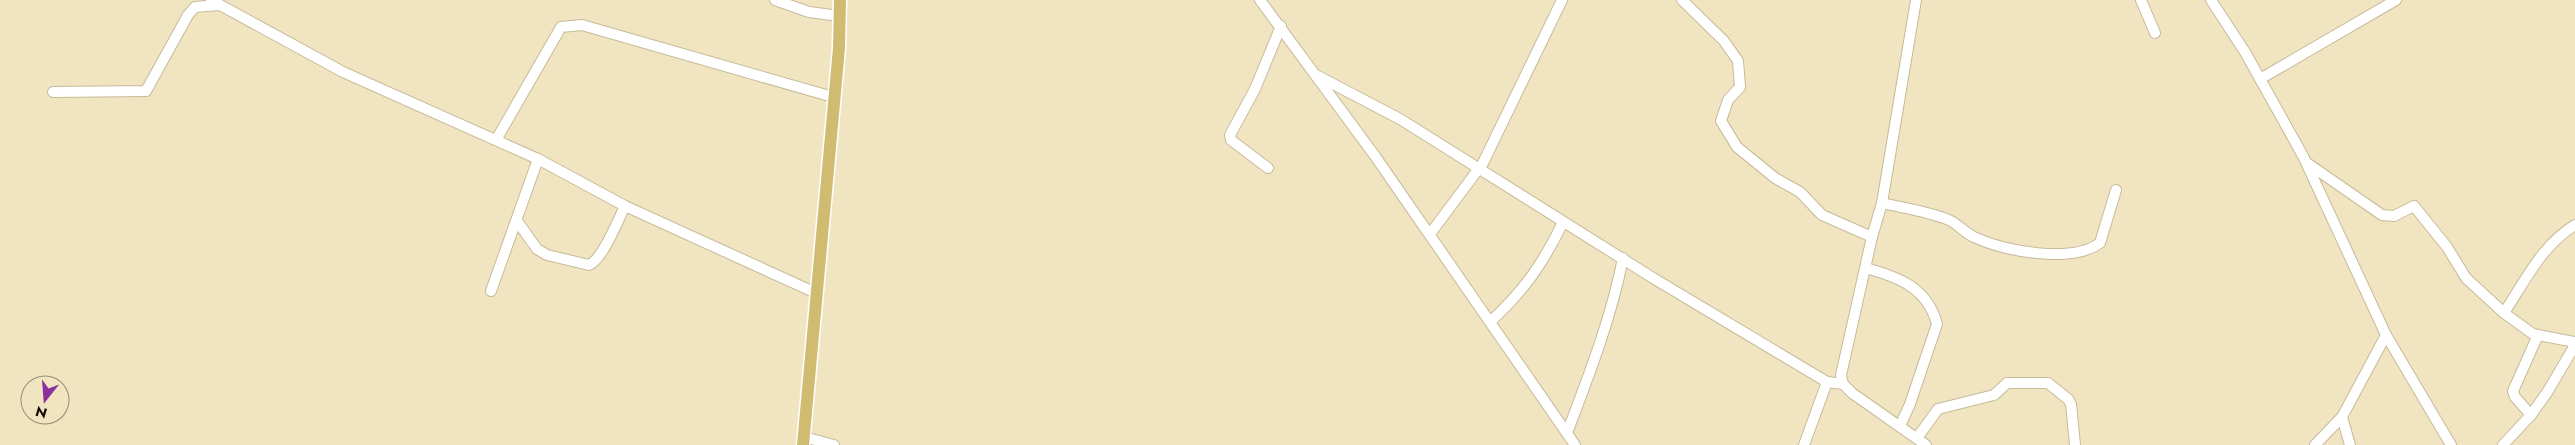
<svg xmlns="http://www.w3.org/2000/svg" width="2575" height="445" font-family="Jost,sans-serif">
  <rect width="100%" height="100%" fill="#f0e4c1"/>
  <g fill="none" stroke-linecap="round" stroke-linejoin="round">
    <!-- minor casing -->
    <g stroke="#c6bb99" stroke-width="12">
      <g id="minor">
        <polyline points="211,0 343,72 538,159 625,206 816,293"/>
        <polyline points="775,0 809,12 839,16"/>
        <polyline points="1260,0 1375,156 1575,445"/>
        <polyline points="1682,0 1724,41 1738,61 1740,87 1728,100 1721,121 1737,147 1775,178 1800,192 1822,215 1872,237"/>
        <polyline points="1916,0 1882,203 1872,237 1841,375 1843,384 1852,393 1926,445"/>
        <polyline points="2141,0 2155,33"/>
        <polyline points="2211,0 2245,52 2303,156 2386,335 2451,445"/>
        <polyline points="1316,75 1400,119 1653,278 1827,382 1843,384"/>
        <polyline points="2260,79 2396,0"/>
        <polyline points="53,92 146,91 188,15 195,7 219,5"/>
        <polyline points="496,140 561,27 582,25 833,97"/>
        <polyline points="2307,163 2382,215 2394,216 2414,206 2447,247 2466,278 2504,313 2533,334 2575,342"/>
        <polyline points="1268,168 1231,140 1230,135 1255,89 1281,26"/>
        <path d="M1882,203C1903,208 1928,211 1949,220C1958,224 1965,233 1974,237C2004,251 2071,264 2100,243L2116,190"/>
        <path d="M517,221L537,249L547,255L589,265C603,259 618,220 625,206"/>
        <polyline points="1430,234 1483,163 1562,0"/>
        <path d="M1866,268C1898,277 1927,287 1937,324L1910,404L1900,426"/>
        <polyline points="491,291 538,159"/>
        <path d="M2504,313C2525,281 2542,245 2575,225"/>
        <path d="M1490,322C1524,291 1544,262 1563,222"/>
        <polyline points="2531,415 2515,397 2513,391 2538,335"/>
        <polyline points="2342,417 2350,445"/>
        <path d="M1567,433C1589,375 1611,319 1623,258"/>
        <polyline points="804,437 834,445"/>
        <polyline points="1917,438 1938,409 1994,395 2007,383 2048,383 2068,399 2071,404 2075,445"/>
        <polyline points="1804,445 1827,382"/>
        <polyline points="2315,445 2342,417 2386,335"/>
        <polyline points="2503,445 2531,415 2548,391 2575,345"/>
      </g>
    </g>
    <!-- major casing -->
    <g stroke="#fff" stroke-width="15">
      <polyline id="major" points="803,445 839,48 840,0"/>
    </g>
    <!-- minor -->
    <use href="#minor" stroke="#fff" stroke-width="10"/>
    <!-- major -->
    <use href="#major" stroke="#d0bc70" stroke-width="12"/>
  </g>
  <!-- north arrow -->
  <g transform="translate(45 400) rotate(197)"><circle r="24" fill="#f0e4c1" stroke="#978e75"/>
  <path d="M0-4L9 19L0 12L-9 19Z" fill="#8b319c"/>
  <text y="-8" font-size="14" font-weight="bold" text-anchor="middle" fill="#110d03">N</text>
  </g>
</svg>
